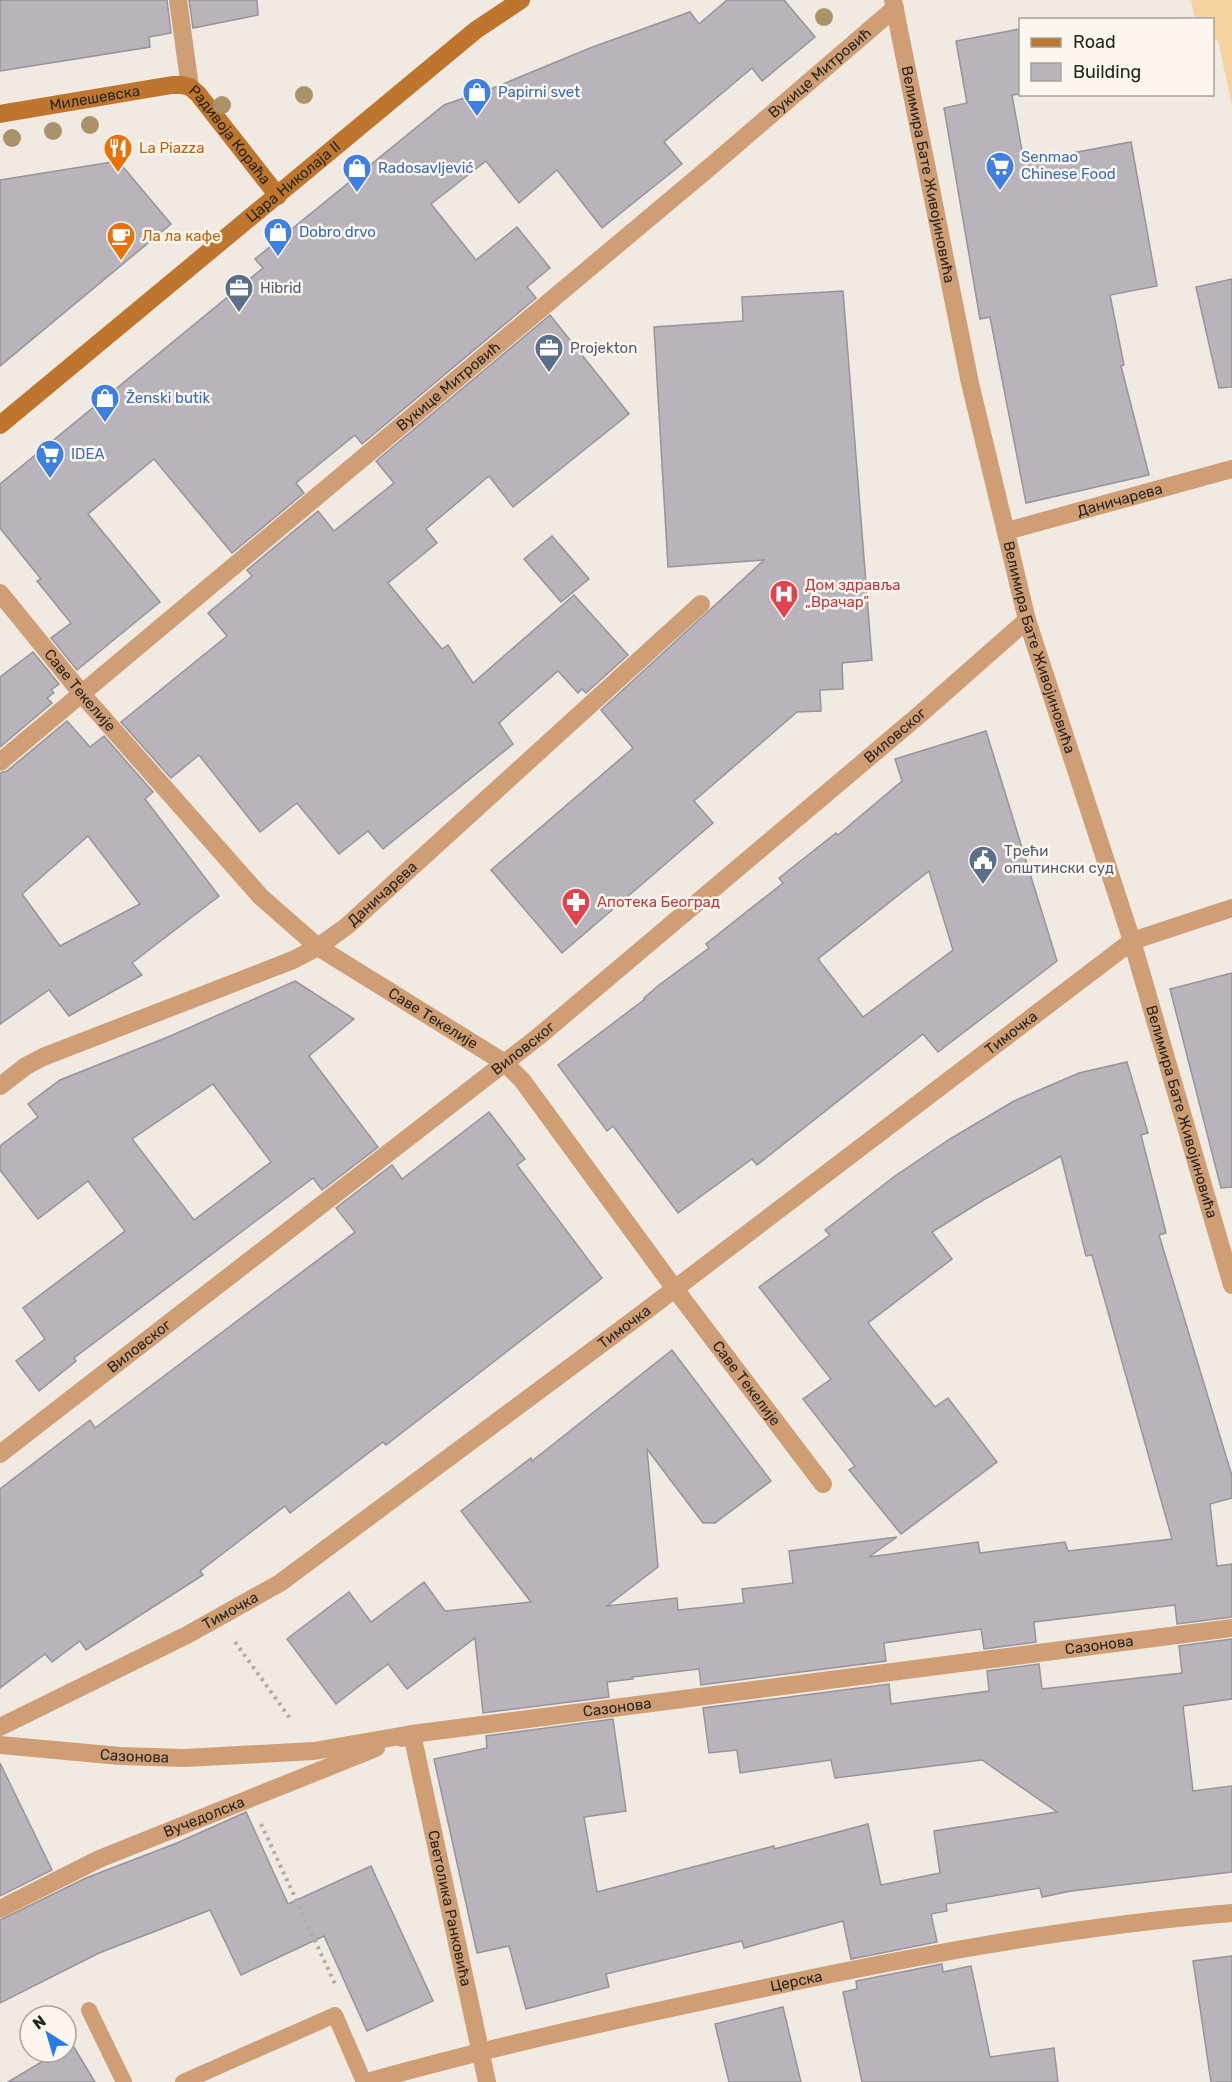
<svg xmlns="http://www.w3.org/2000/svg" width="1232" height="2082" font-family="Rubik,sans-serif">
  <rect width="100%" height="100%" fill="#f0eae2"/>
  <!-- green -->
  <polygon fill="#f6d2a1" points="1191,0 1232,0 1232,106 1218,40 1213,41 1212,20 1195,19"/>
  <!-- building -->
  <g fill="#b9b4bc" stroke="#97939a" stroke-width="1.5" fill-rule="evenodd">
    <polygon points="0,0 167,0 171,33 149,37 150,47 0,71"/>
    <polygon points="189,0 257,0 258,15 193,28"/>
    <polygon points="727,0 784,0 815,37 762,81 752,68 664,142 682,164 602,228 557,170 519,203 486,161 431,204 476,260 517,227 550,268 527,287 536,298 362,444 355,435 296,483 304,493 232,553 154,459 88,514 160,602 77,670 51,638 71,623 37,581 41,579 0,528 0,484 263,268 255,259 444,105 493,88 590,48 690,12 699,24"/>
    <polygon points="1020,29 1020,94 1012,95 1024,162 1131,142 1157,286 1110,295 1124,365 1121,366 1149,475 1026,503 990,317 980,319 944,108 967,103 956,41"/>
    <polygon points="118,161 171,224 0,366 0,180"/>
    <polygon points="1232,279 1232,387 1219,388 1196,287"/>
    <polygon points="843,291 872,660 842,663 843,689 820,690 821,711 797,712 694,801 713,823 562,953 491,870 633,748 601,710 764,560 668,567 654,327 743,321 742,297"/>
    <polygon points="550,315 629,414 513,507 489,476 426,529 437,543 388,583 442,649 448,645 473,683 574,595 628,655 586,693 582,689 578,693 558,671 499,723 513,744 383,849 368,831 339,854 297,803 260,832 199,755 171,778 121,722 227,636 208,613 252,576 247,570 318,511 334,531 394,483 376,461"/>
    <polygon points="552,536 589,579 561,602 524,559"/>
    <polygon points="33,652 59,684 51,690 54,693 47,698 52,703 0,747 0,677"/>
    <path d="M67,721L90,747L104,736L153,792L145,799L219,896L132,963L142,975L69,1016L49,990L0,1024V773L7,771ZM88,836L140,904L60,946L22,894Z"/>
    <path d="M986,731L1057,961L938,1052L923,1034L757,1165L752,1159L678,1213L613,1126L607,1131L558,1065L645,999L644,998L659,985L709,948L706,944L783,883L779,878L836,833L838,835L902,781L895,759ZM929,871L953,950L863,1017L818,959Z"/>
    <polygon points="1232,973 1232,1187 1221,1188 1170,989"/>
    <path d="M295,981L354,1019L309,1056L378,1147L322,1190L313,1178L74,1358L76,1361L39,1391L16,1361L45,1339L23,1308L125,1231L88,1181L38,1219L0,1170V1146L38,1117L28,1104L60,1080L168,1037ZM213,1084L271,1162L194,1220L132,1139Z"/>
    <polygon points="1127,1062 1148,1133 1141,1135 1166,1233 1159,1235 1232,1476 1232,1498 1210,1504 1217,1566 1232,1564 1232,1617 1177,1624 1175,1605 1034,1622 1036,1642 984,1649 981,1629 884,1643 886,1661 701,1685 699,1669 632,1677 633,1679 607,1682 609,1697 483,1713 475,1638 407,1689 388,1664 336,1704 287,1639 349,1592 371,1622 424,1582 445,1611 531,1602 461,1511 531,1458 532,1461 672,1350 771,1481 715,1523 703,1523 647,1449 658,1567 607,1606 677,1598 678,1610 744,1603 742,1589 793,1583 789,1551 897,1537 869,1557 978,1542 980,1553 1065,1542 1068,1551 1172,1539 1092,1255 1086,1256 1061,1156 985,1199 932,1232 952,1259 868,1323 935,1407 948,1398 997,1462 901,1534 849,1470 855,1466 803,1399 831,1379 759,1287 830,1235 825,1230 895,1176 950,1139 1014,1101 1079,1073"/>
    <polygon points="489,1112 525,1159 517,1165 602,1278 386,1445 383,1442 290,1513 285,1506 200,1571 203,1575 86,1650 80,1641 52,1662 45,1654 0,1688 0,1489 90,1420 95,1428 355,1232 336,1208 392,1165 402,1179"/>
    <polygon points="1232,1639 1232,1699 1183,1706 1193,1791 1232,1786 1232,1872 1071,1891 1042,1897 1040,1888 946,1904 947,1911 931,1914 937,1942 851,1959 843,1921 744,1948 742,1941 606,1974 609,1987 526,2009 509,1946 477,1953 434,1759 487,1748 486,1736 613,1719 626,1811 584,1817 597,1892 774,1846 774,1849 868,1824 881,1885 940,1873 934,1831 1057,1812 982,1760 835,1778 831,1760 740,1773 737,1750 709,1753 703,1708 889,1684 891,1704 989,1691 987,1671 1039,1664 1042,1689 1182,1673 1179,1646"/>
    <polygon points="0,1763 52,1870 0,1896"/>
    <polygon points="246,1812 288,1904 371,1866 433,2001 367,2031 324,1936 241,1975 210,1910 99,1953 0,2003 0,1920 86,1878 177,1843"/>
    <polygon points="1232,1956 1232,2082 1211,2082 1193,1961"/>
    <polygon points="942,1964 943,1972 971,1966 990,2057 1054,2048 1058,2082 862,2082 843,1992 857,1989 856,1981"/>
    <polygon points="783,2007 801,2082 729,2082 715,2024"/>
    <polygon points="72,2044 95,2082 8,2082 58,2052 66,2052 66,2047"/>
  </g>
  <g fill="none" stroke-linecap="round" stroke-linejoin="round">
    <!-- path -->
    <g stroke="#b1aca6" stroke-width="4" stroke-dasharray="3 4.5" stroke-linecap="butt">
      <polyline points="235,1642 292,1721"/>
      <polyline points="261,1824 336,1986"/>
    </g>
    <!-- lane -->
    <g stroke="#cf9e74" stroke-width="16">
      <polyline points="89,2010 124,2082"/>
      <polyline points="183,2082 335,2015 364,2082"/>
    </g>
    <!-- street -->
    <g stroke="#cf9e74" stroke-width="18">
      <polyline points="178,0 190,87"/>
      <path id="s1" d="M893,0L970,383L1027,620L1132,941L1232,1285"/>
      <path id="s2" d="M1007,531L1232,469"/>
      <path id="s3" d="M0,593L87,700L261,897L318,947L505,1063L522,1080L675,1289L823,1484"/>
      <path id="s4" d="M0,762L710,167L895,8"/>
      <path id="s5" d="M0,1086L26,1066L43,1057L293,960L318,947L347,926L701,604"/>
      <path id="s6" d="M0,1454L538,1037L918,716L1027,620"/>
      <path id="s7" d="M0,1727L187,1635L280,1583L643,1313L1132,941L1232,908"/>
      <path id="s8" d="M402,1738L412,1734L487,2082"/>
      <path id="s9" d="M0,1745L120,1756L184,1758L314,1751L412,1734L1232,1628"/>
      <path id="s10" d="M0,1909L99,1859L376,1748"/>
      <path id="s11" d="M367,2082C487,2048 610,2021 732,1995C898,1959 1063,1927 1232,1913"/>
    </g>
    <!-- secondary -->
    <g stroke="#be762f" stroke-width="18">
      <path id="s12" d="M0,114L172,85H182L190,87L198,94L278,196"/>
      <path id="s13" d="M0,425L476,30L521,0"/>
    </g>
  </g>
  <!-- trees -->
  <g fill="#aa9368">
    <circle cx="824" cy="17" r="9"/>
    <circle cx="304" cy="95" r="9"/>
    <circle cx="222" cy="105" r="9"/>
    <circle cx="90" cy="125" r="9"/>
    <circle cx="53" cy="131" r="9"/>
    <circle cx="12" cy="138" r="9"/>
  </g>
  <!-- icons -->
  <defs>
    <g id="shop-pin" transform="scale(1.5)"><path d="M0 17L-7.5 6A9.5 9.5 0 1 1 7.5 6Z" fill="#3f7fe0" stroke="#fdf7ef"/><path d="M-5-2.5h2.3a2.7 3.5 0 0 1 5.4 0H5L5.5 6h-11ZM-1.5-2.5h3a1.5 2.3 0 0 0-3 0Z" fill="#fff"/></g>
    <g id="restaurant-pin" transform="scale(1.5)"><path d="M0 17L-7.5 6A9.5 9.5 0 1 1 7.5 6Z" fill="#e8710a" stroke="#fdf7ef"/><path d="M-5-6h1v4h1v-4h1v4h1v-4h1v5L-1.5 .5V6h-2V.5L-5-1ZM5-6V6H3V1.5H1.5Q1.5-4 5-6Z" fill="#fff"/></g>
    <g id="supermarket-pin" transform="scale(1.5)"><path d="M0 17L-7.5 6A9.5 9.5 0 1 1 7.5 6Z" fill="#3f7fe0" stroke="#fdf7ef"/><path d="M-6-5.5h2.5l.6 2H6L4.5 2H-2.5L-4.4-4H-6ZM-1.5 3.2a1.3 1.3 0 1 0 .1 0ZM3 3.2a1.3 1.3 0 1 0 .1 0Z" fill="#fff"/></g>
    <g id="cafe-pin" transform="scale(1.5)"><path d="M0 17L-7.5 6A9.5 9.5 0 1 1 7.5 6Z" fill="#e8710a" stroke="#fdf7ef"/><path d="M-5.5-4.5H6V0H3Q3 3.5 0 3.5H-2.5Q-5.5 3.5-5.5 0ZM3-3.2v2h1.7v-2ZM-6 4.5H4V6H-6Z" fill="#fff"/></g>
    <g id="office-pin" transform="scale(1.5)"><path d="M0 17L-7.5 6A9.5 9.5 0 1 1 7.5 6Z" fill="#5c6f8a" stroke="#fdf7ef"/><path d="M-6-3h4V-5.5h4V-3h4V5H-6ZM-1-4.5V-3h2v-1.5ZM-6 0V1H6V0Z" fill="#fff"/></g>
    <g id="hospital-pin" transform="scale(1.5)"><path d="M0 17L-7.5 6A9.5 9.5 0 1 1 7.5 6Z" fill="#e0444e" stroke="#fdf7ef"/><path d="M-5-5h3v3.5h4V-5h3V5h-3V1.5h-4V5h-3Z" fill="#fff"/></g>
    <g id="civic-pin" transform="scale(1.5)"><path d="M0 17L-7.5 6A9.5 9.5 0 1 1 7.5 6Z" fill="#5c6f8a" stroke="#fdf7ef"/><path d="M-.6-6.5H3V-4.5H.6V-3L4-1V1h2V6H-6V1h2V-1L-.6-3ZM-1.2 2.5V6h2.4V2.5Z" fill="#fff"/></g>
    <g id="pharmacy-pin" transform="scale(1.5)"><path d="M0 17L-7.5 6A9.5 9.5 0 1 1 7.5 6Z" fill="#e0444e" stroke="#fdf7ef"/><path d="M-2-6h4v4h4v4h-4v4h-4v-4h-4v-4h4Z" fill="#fff"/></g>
  </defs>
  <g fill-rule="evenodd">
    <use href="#shop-pin" x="477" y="92"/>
    <use href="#restaurant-pin" x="118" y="148"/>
    <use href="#supermarket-pin" x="1000" y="166"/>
    <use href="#shop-pin" x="357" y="168"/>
    <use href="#shop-pin" x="278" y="232"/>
    <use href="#cafe-pin" x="121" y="236"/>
    <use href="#office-pin" x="239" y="288"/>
    <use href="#office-pin" x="549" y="348"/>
    <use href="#shop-pin" x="105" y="398"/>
    <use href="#supermarket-pin" x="50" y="454"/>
    <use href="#hospital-pin" x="784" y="594"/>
    <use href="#civic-pin" x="983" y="860"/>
    <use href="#pharmacy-pin" x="576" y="902"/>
  </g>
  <g text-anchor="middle" stroke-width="5" stroke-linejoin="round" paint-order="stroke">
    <!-- street labels -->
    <g font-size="15" fill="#272522" stroke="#fdf7ef">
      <text dy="5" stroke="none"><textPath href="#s4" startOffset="1071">Вукице Митровић</textPath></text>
      <text dy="5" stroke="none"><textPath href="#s12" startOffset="96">Милешевска</textPath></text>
      <text dy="5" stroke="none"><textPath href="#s12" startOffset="255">Радивоја Кораћа</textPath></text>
      <text dy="5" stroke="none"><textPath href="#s1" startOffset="178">Велимира Бате Живојиновића</textPath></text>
      <text dy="5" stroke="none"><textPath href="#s13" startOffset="381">Цара Николаја II</textPath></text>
      <text dy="5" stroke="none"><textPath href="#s4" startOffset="585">Вукице Митровић</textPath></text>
      <text dy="5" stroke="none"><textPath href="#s2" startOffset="117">Даничарева</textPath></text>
      <text dy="5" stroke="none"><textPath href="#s1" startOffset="664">Велимира Бате Живојиновића</textPath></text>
      <text dy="5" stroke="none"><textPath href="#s3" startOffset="126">Саве Текелије</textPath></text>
      <text dy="5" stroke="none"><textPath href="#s6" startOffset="1148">Виловског</textPath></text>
      <text dy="5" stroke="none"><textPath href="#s5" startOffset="432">Даничарева</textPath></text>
      <text dy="5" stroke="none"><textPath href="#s3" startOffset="612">Саве Текелије</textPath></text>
      <text dy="5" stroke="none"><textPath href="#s7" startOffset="1230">Тимочка</textPath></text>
      <text dy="5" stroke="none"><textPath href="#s6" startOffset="662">Виловског</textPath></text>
      <text dy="5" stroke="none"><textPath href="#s1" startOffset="1150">Велимира Бате Живојиновића</textPath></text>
      <text dy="5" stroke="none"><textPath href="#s7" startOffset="744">Тимочка</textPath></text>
      <text dy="5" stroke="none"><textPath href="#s6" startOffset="176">Виловског</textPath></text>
      <text dy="5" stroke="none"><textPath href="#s3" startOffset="1098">Саве Текелије</textPath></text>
      <text dy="5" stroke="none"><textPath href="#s7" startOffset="258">Тимочка</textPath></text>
      <text dy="5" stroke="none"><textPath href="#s9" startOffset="1107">Сазонова</textPath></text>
      <text dy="5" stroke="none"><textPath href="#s9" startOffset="621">Сазонова</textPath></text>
      <text dy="5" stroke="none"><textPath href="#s9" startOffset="135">Сазонова</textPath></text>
      <text dy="5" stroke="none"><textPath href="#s10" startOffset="224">Вучедолска</textPath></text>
      <text dy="5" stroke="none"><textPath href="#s8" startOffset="189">Светолика Ранковића</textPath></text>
      <text dy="5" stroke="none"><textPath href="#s11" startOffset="441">Церска</textPath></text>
    </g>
    <!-- shop labels -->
    <g font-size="15" fill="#366cbe" stroke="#fdf7ef" text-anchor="start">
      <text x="498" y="97">Papirni svet</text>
      <text x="1021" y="162">Senmao<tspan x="1021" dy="17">Chinese Food</tspan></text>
      <text x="378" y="173">Radosavljević</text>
      <text x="299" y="237">Dobro drvo</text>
      <text x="126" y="403">Ženski butik</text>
      <text x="71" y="459">IDEA</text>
    </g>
    <!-- food labels -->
    <g font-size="15" fill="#c56008" stroke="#fdf7ef" text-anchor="start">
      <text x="139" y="153">La Piazza</text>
      <text x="142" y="241">Ла ла кафе</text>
    </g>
    <!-- service labels -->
    <g font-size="15" fill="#4e5e75" stroke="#fdf7ef" text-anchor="start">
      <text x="260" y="293">Hibrid</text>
      <text x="570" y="353">Projekton</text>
      <text x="1004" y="856">Трећи<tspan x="1004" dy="17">општински суд</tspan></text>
    </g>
    <!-- health labels -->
    <g font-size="15" fill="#be3a42" stroke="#fdf7ef" text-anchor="start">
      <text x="805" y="590">Дом здравља<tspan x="805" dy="17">„Врачар”</tspan></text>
      <text x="597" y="907">Апотека Београд</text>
    </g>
  </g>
  <!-- legend -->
  <rect x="1019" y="18" width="195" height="78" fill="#fdf7ef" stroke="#a7a39d" stroke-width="1.5"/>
  <rect x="1031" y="38" width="30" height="9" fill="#be762f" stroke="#a7a39d" stroke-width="1.5"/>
  <text x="1073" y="48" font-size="18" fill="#272522">Road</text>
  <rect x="1031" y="63" width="30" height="18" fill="#b9b4bc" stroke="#a7a39d" stroke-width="1.5"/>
  <text x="1073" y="78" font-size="18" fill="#272522">Building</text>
  <!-- north arrow -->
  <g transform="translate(48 2034) rotate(323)"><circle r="28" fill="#fdf7ef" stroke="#a7a39d" stroke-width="1.5"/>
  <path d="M0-4.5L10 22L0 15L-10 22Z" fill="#2b7be7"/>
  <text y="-9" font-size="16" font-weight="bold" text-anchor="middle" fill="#272522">N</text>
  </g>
</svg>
